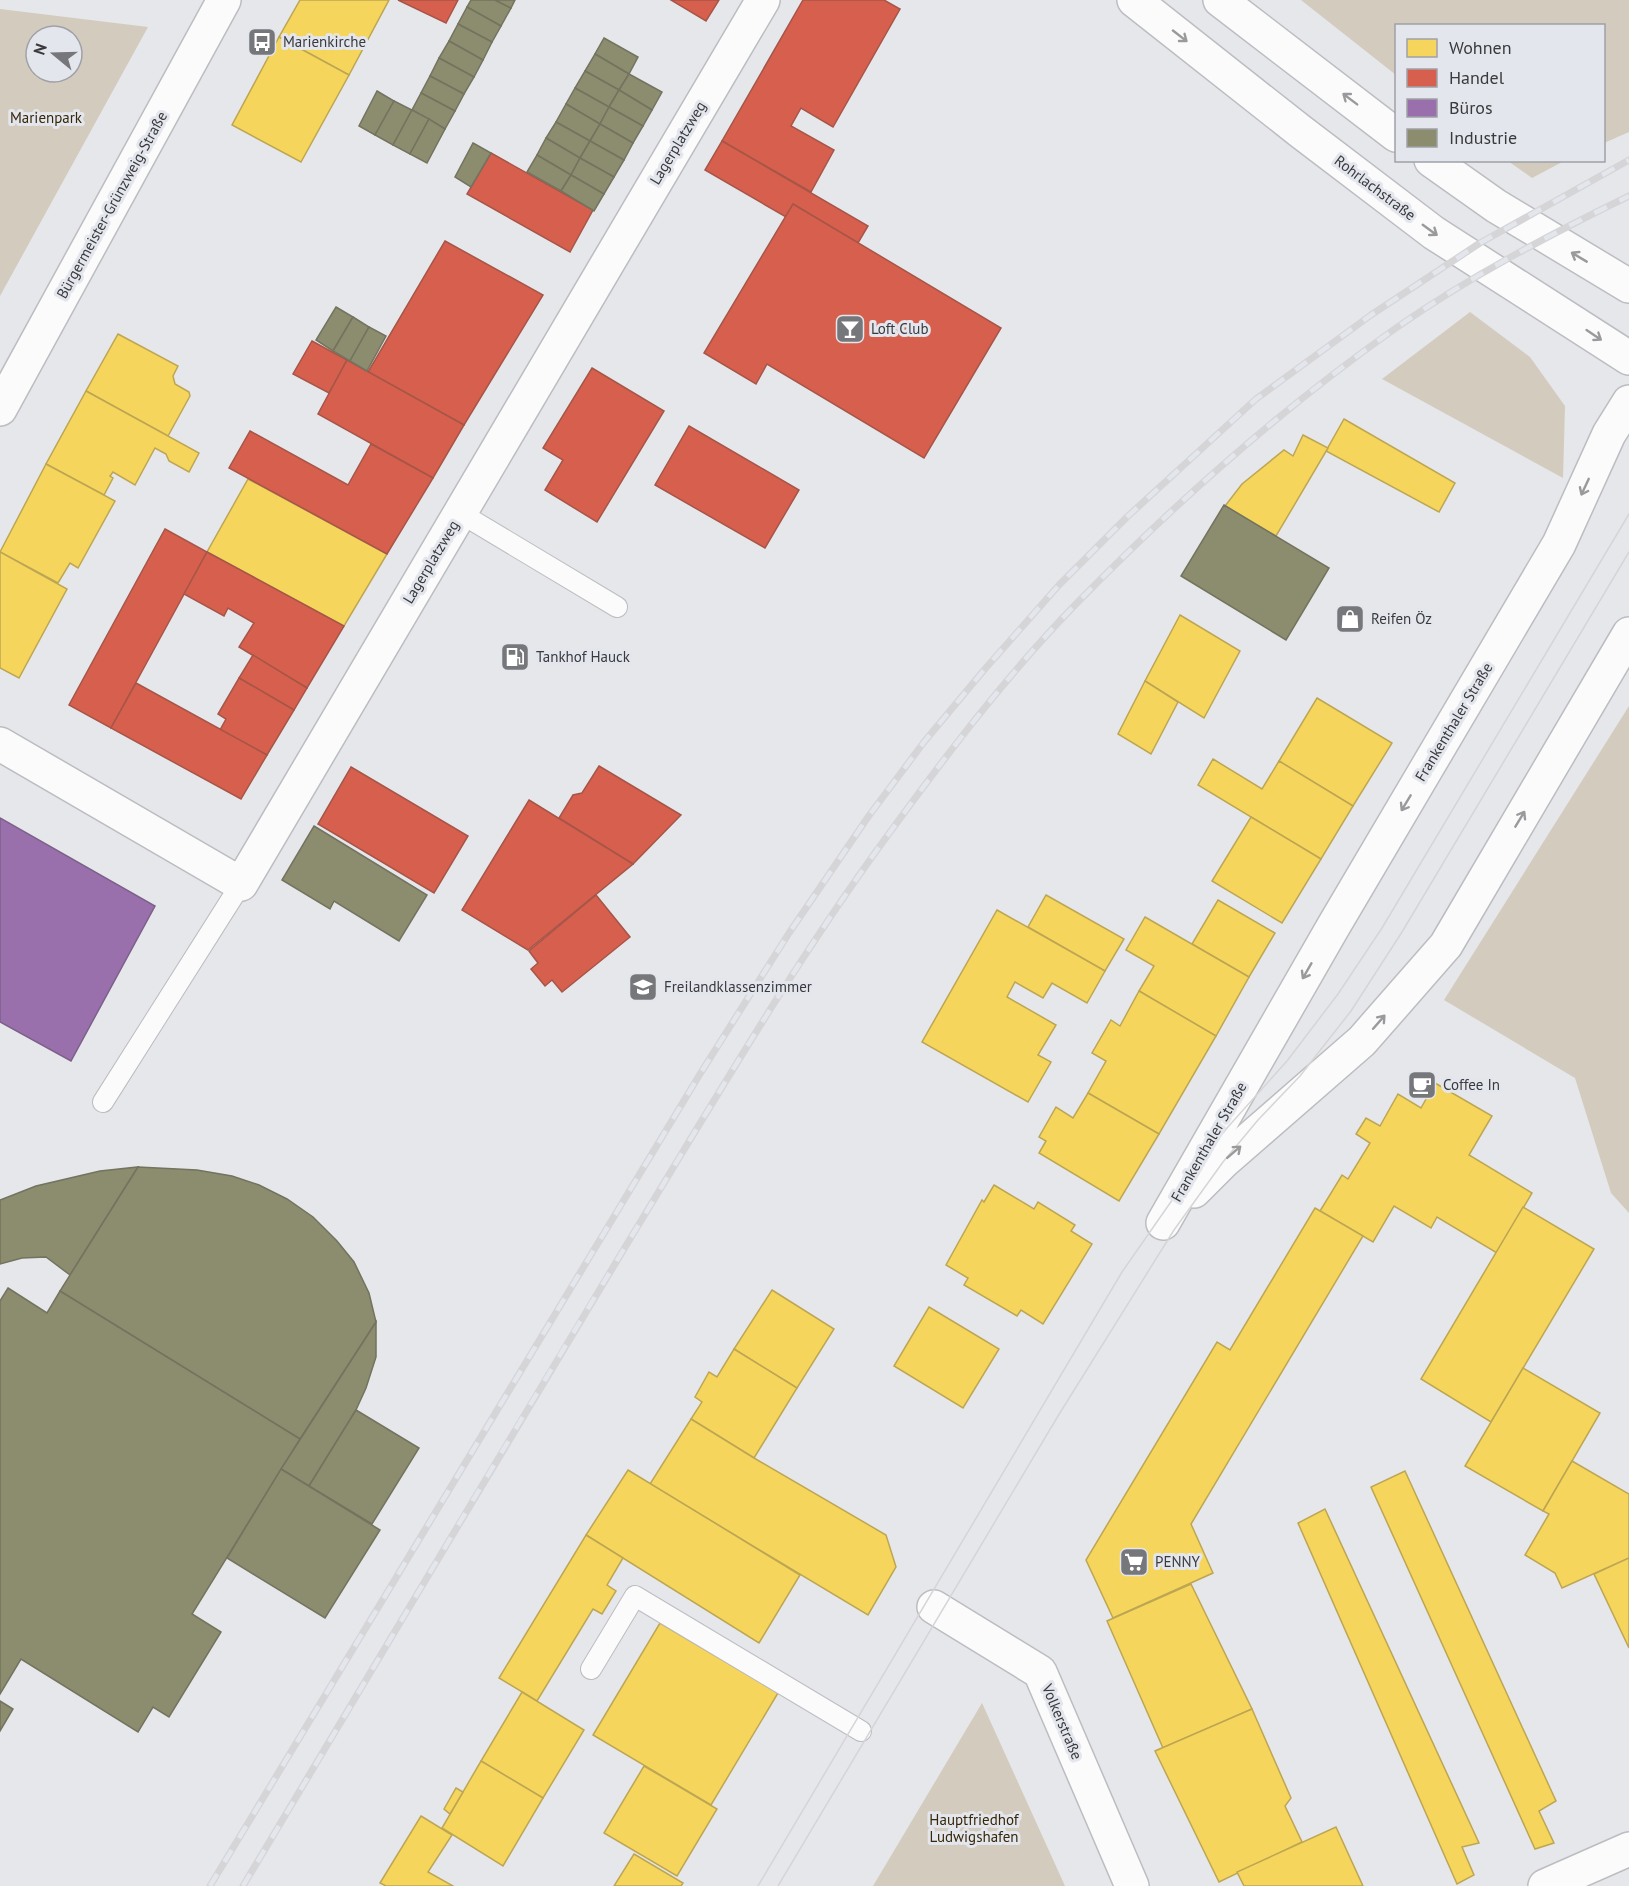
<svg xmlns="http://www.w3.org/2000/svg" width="1629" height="1886" font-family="'PT Sans',sans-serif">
  <rect width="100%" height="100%" fill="#e6e7eb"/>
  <!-- green -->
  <g fill="#d3cbbe" fill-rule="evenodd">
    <polygon points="1301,0 1629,0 1629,132 1604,143 1604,26 1396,26 1396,75"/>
    <path d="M0,9L148,27L0,296ZM36,36H72V72H36Z"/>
    <polygon points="1508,161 1508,160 1564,161 1532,178"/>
    <polygon points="1470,312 1530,357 1565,406 1563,478 1382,379"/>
    <polygon points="1629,706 1629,1213 1611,1193 1575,1078 1444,1000"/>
    <polygon points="982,1703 1065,1886 873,1886"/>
  </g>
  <!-- homes -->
  <g fill="#f6d55c" stroke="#bda653" stroke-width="1.5">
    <polygon points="300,0 389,0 349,75 279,37"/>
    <polygon points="279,37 349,75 301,162 232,125"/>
    <polygon points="118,334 178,366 173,376 175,384 189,392 190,396 168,436 86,391"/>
    <polygon points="86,391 199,453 189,472 169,461 166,454 155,448 135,485 113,472 110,476 113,478 104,495 46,464"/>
    <polygon points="1344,419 1455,483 1439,512 1326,451"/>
    <polygon points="1303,435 1328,448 1276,536 1225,506 1242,484 1284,450 1293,456"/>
    <polygon points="46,464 115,501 78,568 70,563 58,583 0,552"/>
    <polygon points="248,479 387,554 344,626 207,552"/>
    <polygon points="0,552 67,589 19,678 0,668"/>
    <polygon points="1180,615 1240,651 1204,718 1145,681"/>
    <polygon points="1145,681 1178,702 1151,754 1118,734"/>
    <polygon points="1317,698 1392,743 1353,806 1279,761"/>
    <polygon points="1213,759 1262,789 1279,761 1353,806 1321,859 1198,785"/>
    <polygon points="1251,817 1321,859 1282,923 1212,881"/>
    <polygon points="1046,895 1124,939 1105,971 1028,927"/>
    <polygon points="1218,900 1275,933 1249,977 1192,944"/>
    <polygon points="997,910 1105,971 1087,1003 1052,983 1043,998 1015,982 1007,997 1056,1025 1038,1055 1051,1062 1028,1102 922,1042"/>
    <polygon points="1145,917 1249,977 1216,1036 1139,991 1154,966 1126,950"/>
    <polygon points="1139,991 1216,1036 1159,1134 1088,1093 1106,1061 1092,1053 1111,1020 1120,1026"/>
    <polygon points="1435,1083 1492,1116 1469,1155 1532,1193 1497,1253 1437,1217 1431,1228 1394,1206 1373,1242 1320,1211 1342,1175 1348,1179 1370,1143 1356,1134 1366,1118 1380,1126 1398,1094 1421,1108"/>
    <polygon points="1088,1093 1159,1134 1119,1201 1039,1153 1046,1141 1039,1137 1056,1107 1073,1118"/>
    <polygon points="994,1185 1034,1209 1038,1202 1075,1225 1071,1231 1092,1244 1043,1324 1021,1310 1017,1316 964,1285 968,1278 946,1265 982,1200 984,1202"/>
    <polygon points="1523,1207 1594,1249 1491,1422 1421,1379"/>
    <polygon points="1315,1208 1363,1236 1191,1524 1213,1573 1113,1618 1086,1560 1217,1342 1230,1350"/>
    <polygon points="772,1290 834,1329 797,1388 734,1349"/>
    <polygon points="929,1307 999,1349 963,1408 894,1366"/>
    <polygon points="734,1349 797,1388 754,1458 691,1419 702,1402 695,1397 709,1372 717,1377"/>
    <polygon points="1523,1368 1600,1413 1543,1511 1465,1466"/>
    <polygon points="691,1419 754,1458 886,1535 896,1567 868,1615 650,1484"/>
    <polygon points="1572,1461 1629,1494 1629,1558 1562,1588 1555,1573 1525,1555 1549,1514 1543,1511"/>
    <polygon points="628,1470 800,1575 759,1643 586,1535"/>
    <polygon points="1405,1471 1556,1801 1539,1811 1554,1843 1535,1849 1371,1487"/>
    <polygon points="1325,1509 1479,1843 1462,1847 1474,1875 1457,1884 1298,1523"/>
    <polygon points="586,1535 623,1558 607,1585 616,1591 602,1614 593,1609 537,1701 499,1678"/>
    <polygon points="1629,1558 1629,1648 1594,1574"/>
    <polygon points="1191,1584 1252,1709 1163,1748 1107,1621"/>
    <polygon points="660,1623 778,1693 711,1805 593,1735"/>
    <polygon points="522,1692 584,1730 543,1798 481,1761"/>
    <polygon points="1252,1709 1291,1798 1285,1806 1302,1842 1219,1882 1155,1751"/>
    <polygon points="481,1761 543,1798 503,1866 442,1828"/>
    <polygon points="644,1766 717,1809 677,1876 604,1833"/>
    <polygon points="456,1788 463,1792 450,1814 444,1809"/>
    <polygon points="421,1816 452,1835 428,1872 453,1886 386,1886 380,1883"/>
    <polygon points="1336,1827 1363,1886 1244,1886 1237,1872"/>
    <polygon points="634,1854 683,1883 681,1886 614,1886"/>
  </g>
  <!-- shops -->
  <g fill="#d6604d" stroke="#a75548" stroke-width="1.5">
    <polygon points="398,0 458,0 446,23"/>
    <polygon points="671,0 719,0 706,21"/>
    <polygon points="803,0 884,0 900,9 833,127 801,108 791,126 834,150 811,192 722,141"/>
    <polygon points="722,141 868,226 858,243 793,204 786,217 705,170"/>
    <polygon points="491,153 593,210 570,252 467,194"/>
    <polygon points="793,204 1001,328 924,458 767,364 756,384 704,353"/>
    <polygon points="445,241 543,295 464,425 368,372"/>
    <polygon points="312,341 347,360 329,393 293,374"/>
    <polygon points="347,360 464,425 433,478 318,414"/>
    <polygon points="592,368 664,411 597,522 545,490 563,460 543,448"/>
    <polygon points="689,426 799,490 765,548 655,485"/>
    <polygon points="250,431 348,485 371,444 433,478 387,554 229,468"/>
    <polygon points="165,529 207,552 111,728 69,705"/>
    <polygon points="207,552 344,626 307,688 239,647 254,623 228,608 224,616 184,594"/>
    <polygon points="253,655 307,688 294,710 239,678"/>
    <polygon points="239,678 294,710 267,755 220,730 226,719 218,714"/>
    <polygon points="136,683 267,755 241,799 111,728"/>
    <polygon points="599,766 681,815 633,864 559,818 573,795 582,793"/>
    <polygon points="351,767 468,836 434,893 318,824"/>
    <polygon points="529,800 633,864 528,950 462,910"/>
    <polygon points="596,895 630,937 562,992 552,980 545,986 531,969 538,963 529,951"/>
  </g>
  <!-- offices -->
  <polygon fill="#9970ab" stroke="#7c608a" stroke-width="1.5" points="0,818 155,906 71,1061 0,1022"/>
  <!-- industry -->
  <g fill="#8c8c6e" stroke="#73735f" stroke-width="1.5">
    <polygon points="471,0 495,0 511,8 501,26 467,7"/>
    <polygon points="495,0 515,0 511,8"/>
    <polygon points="467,7 501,26 492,42 458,24"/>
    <polygon points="458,24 492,42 483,60 449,41"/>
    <polygon points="604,38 638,57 629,74 595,54"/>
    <polygon points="449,41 483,60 474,77 439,58"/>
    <polygon points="595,54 629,74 619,90 585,71"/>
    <polygon points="439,58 474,77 464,94 430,76"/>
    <polygon points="585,71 619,90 609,107 575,88"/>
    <polygon points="629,74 662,92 652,110 619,90"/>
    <polygon points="430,76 464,94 455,111 421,93"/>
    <polygon points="575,88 609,107 600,124 566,104"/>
    <polygon points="619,90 652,110 643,126 609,107"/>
    <polygon points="377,91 394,101 375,135 359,126"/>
    <polygon points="421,93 455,111 445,129 412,110"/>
    <polygon points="394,101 412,110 393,145 375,135"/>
    <polygon points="566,104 600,124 590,141 556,122"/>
    <polygon points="609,107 643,126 633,143 600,124"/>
    <polygon points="412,110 429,119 410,154 393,145"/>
    <polygon points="429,119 445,129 427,163 410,154"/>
    <polygon points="556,122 590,141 580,158 546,138"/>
    <polygon points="600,124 633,143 624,160 590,141"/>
    <polygon points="546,138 580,158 571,175 537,155"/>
    <polygon points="590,141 624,160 614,177 580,158"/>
    <polygon points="473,143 491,153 471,187 455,177"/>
    <polygon points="537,155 571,175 561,191 527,172"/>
    <polygon points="580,158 614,177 604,194 571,175"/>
    <polygon points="571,175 604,194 594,211 561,191"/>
    <polygon points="336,307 353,317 333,351 316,340"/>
    <polygon points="353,317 369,327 350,361 333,351"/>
    <polygon points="369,327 386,336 367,371 350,361"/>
    <polygon points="1224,505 1329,568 1286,640 1181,576"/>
    <polygon points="314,826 427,895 399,941 334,901 330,909 282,880"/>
    <polygon points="138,1167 70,1275 46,1257 22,1258 0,1264 0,1200 36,1186 100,1171"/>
    <polygon points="138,1167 197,1170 232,1176 259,1185 287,1199 313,1217 337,1241 354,1262 369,1293 376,1322 300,1439 60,1291"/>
    <polygon points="8,1288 47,1313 60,1291 300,1439 192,1614 221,1632 169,1717 153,1707 138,1732 21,1659 0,1694 0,1301"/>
    <polygon points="376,1322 376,1357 366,1388 356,1410 309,1486 281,1469"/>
    <polygon points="356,1410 419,1448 372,1524 309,1486"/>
    <polygon points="281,1469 380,1530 325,1618 227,1558"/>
    <polygon points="0,1701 13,1709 0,1731"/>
  </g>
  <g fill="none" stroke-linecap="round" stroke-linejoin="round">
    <!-- lane casing -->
    <g stroke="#bcbdc0" stroke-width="22">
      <g id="lane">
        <polyline points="460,513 617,607"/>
        <polyline points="103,1102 241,884"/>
        <polyline points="591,1669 635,1596 861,1731"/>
      </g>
    </g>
    <!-- street casing -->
    <g stroke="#bcbdc0" stroke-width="36">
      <g id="street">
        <polyline points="0,744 241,884 763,0"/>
        <polyline points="934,1607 1040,1672 1132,1886"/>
        <polyline points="1545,1886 1629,1849"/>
      </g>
    </g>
    <!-- secondary casing -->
    <g stroke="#bcbdc0" stroke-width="36">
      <g id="secondary">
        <polyline points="1134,0 1300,131 1434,233 1629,358"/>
        <polyline points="1220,0 1396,135"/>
        <polyline points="1431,160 1496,206 1629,286"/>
        <polyline points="0,409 224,0"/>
        <polyline points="1194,1191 1223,1162 1362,1041 1446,945 1629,634"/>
        <polyline points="1163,1223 1333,927 1559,544 1609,434 1629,402"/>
      </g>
    </g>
    <!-- lane -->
    <use href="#lane" stroke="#fbfbfc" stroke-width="20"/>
    <!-- street -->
    <use href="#street" stroke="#fbfbfc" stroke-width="33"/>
    <!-- secondary -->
    <use href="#secondary" stroke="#fbfbfc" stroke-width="33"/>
    <!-- tram -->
    <g stroke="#d5d5d7" stroke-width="1.5">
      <polyline points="758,1886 1122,1272 1191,1173 1227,1128 1287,1061 1338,994 1382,928 1629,514"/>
      <polyline points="778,1886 1058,1416 1174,1230 1223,1162 1258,1120 1300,1076 1351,1011 1402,932 1629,552"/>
    </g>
    <!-- rail casing -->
    <g stroke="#d5d5d7" stroke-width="7">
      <g id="rail">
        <polyline points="210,1886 700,1074 789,933 868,817 924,742 984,670 1059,585 1127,517 1256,399 1371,315 1480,243 1629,160"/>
        <path d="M243,1886C373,1669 502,1450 633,1234C714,1101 793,965 885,839C944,758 1005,677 1075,605C1174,504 1281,409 1396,328C1469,277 1549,235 1629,196"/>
      </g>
    </g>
    <!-- rail -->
    <use href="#rail" stroke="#e4e6ed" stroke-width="4.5" stroke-dasharray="14" stroke-linecap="butt"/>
  </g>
  <!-- one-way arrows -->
  <defs><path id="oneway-shaft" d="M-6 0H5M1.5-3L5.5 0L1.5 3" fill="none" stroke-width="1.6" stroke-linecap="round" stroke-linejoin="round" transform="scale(1.5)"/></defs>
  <g stroke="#9a9a9c">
    <use href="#oneway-shaft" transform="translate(1180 36) rotate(38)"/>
    <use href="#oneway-shaft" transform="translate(1350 99) rotate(-143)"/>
    <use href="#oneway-shaft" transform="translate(1430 230) rotate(36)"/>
    <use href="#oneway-shaft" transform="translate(1579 257) rotate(-149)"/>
    <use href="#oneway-shaft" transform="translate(1594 335) rotate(34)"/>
    <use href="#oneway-shaft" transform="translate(1585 487) rotate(115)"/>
    <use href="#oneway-shaft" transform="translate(1406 803) rotate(121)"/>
    <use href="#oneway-shaft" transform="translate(1520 819) rotate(-59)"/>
    <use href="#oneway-shaft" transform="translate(1307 971) rotate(120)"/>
    <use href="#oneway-shaft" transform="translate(1379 1022) rotate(-49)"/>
    <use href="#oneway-shaft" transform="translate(1234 1152) rotate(-41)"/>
  </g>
  <!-- icons -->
  <defs>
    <g id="bus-square" transform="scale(1.5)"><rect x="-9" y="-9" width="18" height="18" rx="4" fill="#76777a" stroke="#e4e6ed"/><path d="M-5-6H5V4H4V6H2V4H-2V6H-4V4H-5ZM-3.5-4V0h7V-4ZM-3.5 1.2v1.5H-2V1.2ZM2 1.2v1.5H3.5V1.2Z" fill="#fff"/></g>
    <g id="bar-square" transform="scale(1.5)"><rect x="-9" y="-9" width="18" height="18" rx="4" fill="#76777a" stroke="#e4e6ed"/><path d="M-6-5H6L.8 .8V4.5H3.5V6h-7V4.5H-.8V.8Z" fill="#fff"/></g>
    <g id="shop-square" transform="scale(1.5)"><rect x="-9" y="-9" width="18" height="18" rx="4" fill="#76777a" stroke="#e4e6ed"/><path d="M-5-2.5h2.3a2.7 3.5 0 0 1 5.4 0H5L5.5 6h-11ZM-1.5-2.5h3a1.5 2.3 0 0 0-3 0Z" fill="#fff"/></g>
    <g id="fuel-square" transform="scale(1.5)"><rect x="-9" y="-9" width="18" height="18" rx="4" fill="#76777a" stroke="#e4e6ed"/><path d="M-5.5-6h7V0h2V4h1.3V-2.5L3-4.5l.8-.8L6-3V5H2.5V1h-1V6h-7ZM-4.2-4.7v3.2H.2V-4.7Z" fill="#fff"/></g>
    <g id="school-square" transform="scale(1.5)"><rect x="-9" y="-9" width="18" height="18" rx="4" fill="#76777a" stroke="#e4e6ed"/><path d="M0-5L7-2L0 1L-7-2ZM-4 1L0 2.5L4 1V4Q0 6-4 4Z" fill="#fff"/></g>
    <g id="cafe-square" transform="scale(1.5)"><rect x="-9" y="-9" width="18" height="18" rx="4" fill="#76777a" stroke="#e4e6ed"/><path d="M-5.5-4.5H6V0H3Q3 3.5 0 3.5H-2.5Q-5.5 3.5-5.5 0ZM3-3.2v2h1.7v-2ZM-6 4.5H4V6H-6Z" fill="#fff"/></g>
    <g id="supermarket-square" transform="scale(1.5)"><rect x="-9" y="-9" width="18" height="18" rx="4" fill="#76777a" stroke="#e4e6ed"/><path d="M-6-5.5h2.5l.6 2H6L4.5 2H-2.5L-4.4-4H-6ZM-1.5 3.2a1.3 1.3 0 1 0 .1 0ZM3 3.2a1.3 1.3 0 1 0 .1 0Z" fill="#fff"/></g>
  </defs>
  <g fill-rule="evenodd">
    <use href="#bus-square" x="262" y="42"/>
    <use href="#bar-square" x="850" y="329"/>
    <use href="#shop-square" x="1350" y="619"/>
    <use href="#fuel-square" x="515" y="657"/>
    <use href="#school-square" x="643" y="987"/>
    <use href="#cafe-square" x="1422" y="1085"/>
    <use href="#supermarket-square" x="1134" y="1562"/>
  </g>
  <g text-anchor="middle" stroke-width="6" stroke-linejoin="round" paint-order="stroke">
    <!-- poi labels -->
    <g font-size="15" fill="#393a3d" stroke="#e4e6ed" text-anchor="start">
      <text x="283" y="47">Marienkirche</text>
      <text x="871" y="334">Loft Club</text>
      <text x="1371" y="624">Reifen Öz</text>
      <text x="536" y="662">Tankhof Hauck</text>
      <text x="664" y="992">Freilandklassenzimmer</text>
      <text x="1443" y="1090">Coffee In</text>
      <text x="1155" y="1567">PENNY</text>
    </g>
    <!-- park labels -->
    <g font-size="15" fill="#372708" stroke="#e4e6ed">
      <text x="46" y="123">Marienpark</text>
      <text x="974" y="1825">Hauptfriedhof<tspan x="974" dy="17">Ludwigshafen</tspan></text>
    </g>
    <!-- street labels -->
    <g font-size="15" fill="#393a3d" stroke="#e4e6ed">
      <text transform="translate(678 143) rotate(-59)" y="5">Lagerplatzweg</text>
      <text transform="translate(1375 188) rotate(37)" y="5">Rohrlachstraße</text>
      <text transform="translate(112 205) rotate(-61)" y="5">Bürgermeister-Grünzweig-Straße</text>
      <text transform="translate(431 562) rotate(-59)" y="5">Lagerplatzweg</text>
      <text transform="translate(1454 722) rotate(-59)" y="5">Frankenthaler Straße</text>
      <text transform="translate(1209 1142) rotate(-60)" y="5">Frankenthaler Straße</text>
      <text transform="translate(1062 1722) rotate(67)" y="5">Volkerstraße</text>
    </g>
  </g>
  <!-- legend -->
  <rect x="1395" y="24" width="210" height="138" fill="#e4e6ed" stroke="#a0a1a7" stroke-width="1.5"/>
  <rect x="1407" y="39" width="30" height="18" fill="#f6d55c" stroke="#a0a1a7" stroke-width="1.5"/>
  <text x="1449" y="54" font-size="18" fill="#393a3d">Wohnen</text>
  <rect x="1407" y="69" width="30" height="18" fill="#d6604d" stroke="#a0a1a7" stroke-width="1.5"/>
  <text x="1449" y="84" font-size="18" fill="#393a3d">Handel</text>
  <rect x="1407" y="99" width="30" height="18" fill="#9970ab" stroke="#a0a1a7" stroke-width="1.5"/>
  <text x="1449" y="114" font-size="18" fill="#393a3d">Büros</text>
  <rect x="1407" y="129" width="30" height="18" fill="#8c8c6e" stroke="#a0a1a7" stroke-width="1.5"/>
  <text x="1449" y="144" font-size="18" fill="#393a3d">Industrie</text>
  <!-- north arrow -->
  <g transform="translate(54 54) rotate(289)"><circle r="28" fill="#e4e6ed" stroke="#a0a1a7" stroke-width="1.5"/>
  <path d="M0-4.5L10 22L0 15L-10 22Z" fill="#76777a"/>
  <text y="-9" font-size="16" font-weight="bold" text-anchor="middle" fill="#393a3d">N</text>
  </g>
</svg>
